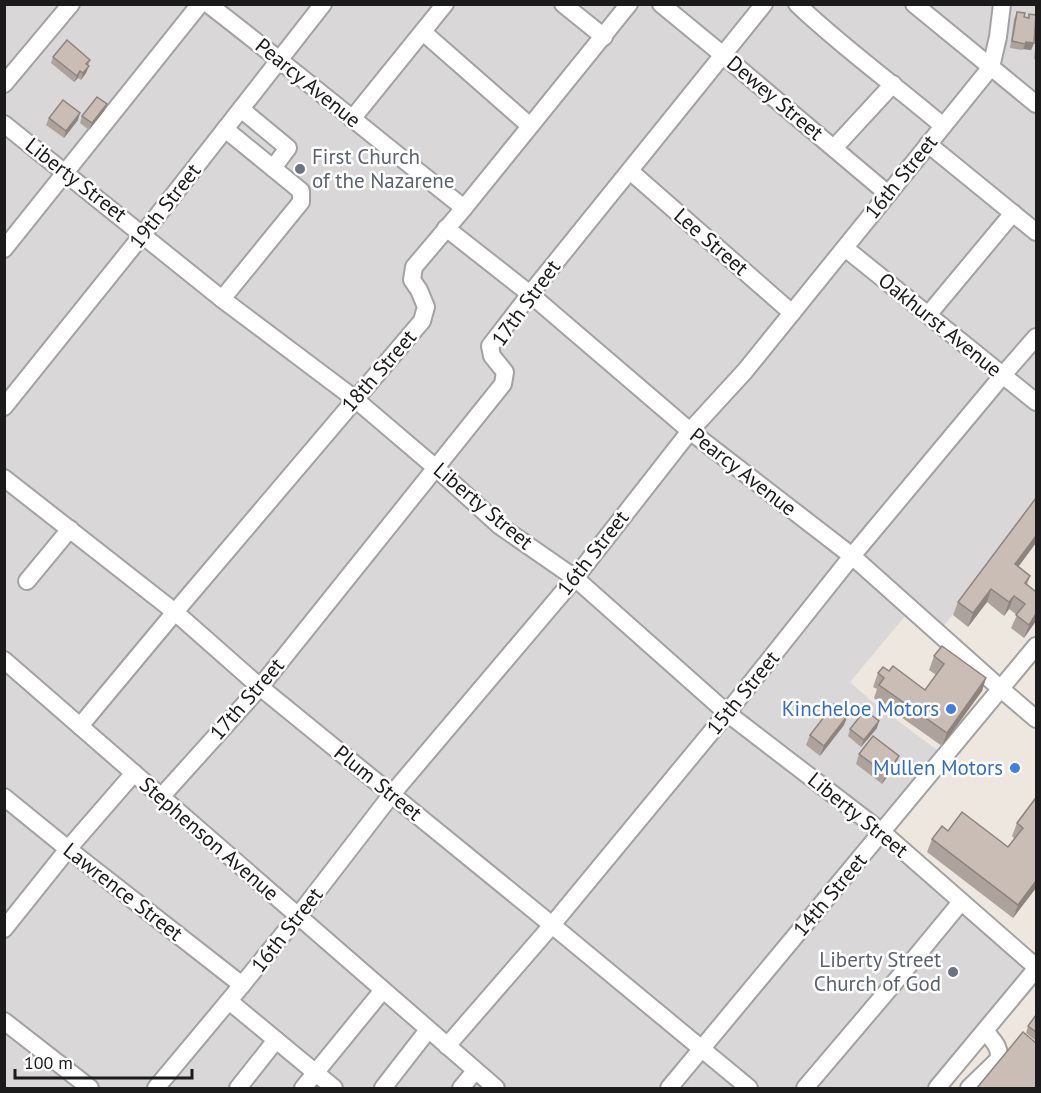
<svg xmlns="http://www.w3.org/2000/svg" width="1041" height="1093" font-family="'PT Sans',sans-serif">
  <rect width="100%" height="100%" fill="#ede7df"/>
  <!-- residential -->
  <polygon fill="#d9d7d7" points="5,5 1036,5 1036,510 938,633 911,609 850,682 870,700 945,756 883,832 1036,967 938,1088 5,1088"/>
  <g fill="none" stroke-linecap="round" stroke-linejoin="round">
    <!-- minor casing -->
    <g stroke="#a2a2a2" stroke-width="20">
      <g id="minor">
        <path d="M208,4C295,71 378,140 464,208"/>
        <polyline points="563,4 604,37"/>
        <polyline points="661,4 723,55 888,194"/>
        <path d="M797,4C843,48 895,85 943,126"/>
        <polyline points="914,4 1036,104"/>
        <polyline points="423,32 530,126"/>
        <polyline points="4,84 71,4"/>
        <polyline points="241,109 288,148 273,168"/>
        <polyline points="352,119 445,4"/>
        <polyline points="4,124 222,299 355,399 436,468 500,526 575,578 727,713 882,832 1036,967"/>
        <polyline points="928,144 1036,232"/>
        <polyline points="834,148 893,84"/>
        <polyline points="630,171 792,313"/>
        <polyline points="446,228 530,294 690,431 852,556 1001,689 1036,719"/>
        <polyline points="845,248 1036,402"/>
        <polyline points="4,249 200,4"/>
        <polyline points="222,299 301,202 301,191 225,129"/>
        <polyline points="928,315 1013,213"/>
        <polyline points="4,407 143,234 323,4"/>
        <polyline points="4,478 175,612 260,687 552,925 749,1088"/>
        <polyline points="27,581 70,529"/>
        <polyline points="4,660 496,1088"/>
        <polyline points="80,726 175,612 422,321 426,307 419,290 412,280 414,267 464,208 629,4"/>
        <polyline points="4,797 68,849 242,985"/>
        <polyline points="161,797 260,687 503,384 505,372 492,356 490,346 530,294 764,4"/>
        <polyline points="4,929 68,849 134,773"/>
        <polyline points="229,1001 334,1088"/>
        <polyline points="4,1021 90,1088"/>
        <polyline points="447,1046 552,925 727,713 852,556 1003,375 1036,337"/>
        <polyline points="156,1088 242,985 298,916 392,794 575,578 690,431 745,371 991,67 998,37 1002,4"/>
        <polyline points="238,1088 276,1040"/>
        <polyline points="303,1088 383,990"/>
        <polyline points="383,1088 428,1030"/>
        <polyline points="461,1088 475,1071"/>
        <polyline points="669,1088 1036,646"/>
        <polyline points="805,1088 895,982 961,902"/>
        <polyline points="937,1088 1036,969"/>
        <path d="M969,1088L998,1060C1002,1048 992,1040 985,1031"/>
      </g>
    </g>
    <!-- minor -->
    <use href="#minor" stroke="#fff" stroke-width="16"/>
  </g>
  <!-- wall -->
  <g fill="#ada39c">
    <polygon points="1017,12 1024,17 1028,18 1029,14 1034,43 1031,50 1023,49 1023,50 1010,48 1014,19"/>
    <polygon points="1036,39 1036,60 1034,59"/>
    <polygon points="53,57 90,60 86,73 81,80 78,78 74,82 51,63"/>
    <polygon points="104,111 89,130 80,123 82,116"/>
    <polygon points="49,118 78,120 64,138 46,125"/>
    <polygon points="1018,567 1030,576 1027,585 1036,621 1024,638 1011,628 1017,615 1009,609 1004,616 987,602 968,627 953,615 958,602"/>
    <polygon points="934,656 986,678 982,691 942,746 874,698 877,689 873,687 878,673 889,671 925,690 936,675 929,670"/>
    <polygon points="844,725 820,756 806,745 810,735"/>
    <polygon points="877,728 861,747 848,736 850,729"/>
    <polygon points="859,754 895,766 882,784 856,764"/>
    <polygon points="1035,799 1036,888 1013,918 927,852 932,839 1008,847 1015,839 1012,836 1017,823"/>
    <polygon points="1036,1015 1036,1041 1026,1033 1028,1026"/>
  </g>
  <!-- shaded-wall -->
  <g fill="#8d847f">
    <polygon points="1026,42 1034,43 1031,50 1023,49"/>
    <polygon points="89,66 86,73 81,80 83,73"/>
    <polygon points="80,71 78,78 74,82 77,76"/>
    <polygon points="107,104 104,111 89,130 92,123"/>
    <polygon points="80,113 78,120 64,138 66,131"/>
    <polygon points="1036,536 1036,543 1010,578 1015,564"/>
    <polygon points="991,589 987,602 968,627 973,613"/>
    <polygon points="1014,596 1009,609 1004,616 1009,602"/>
    <polygon points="1036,614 1036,621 1024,638 1029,625"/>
    <polygon points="986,678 982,691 942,746 947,733"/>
    <polygon points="848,715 844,725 820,756 824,746"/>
    <polygon points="879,721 877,728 861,747 864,740"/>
    <polygon points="899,756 895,766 882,784 886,774"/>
    <polygon points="1036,881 1036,888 1013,918 1018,905"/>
  </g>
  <!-- building -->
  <g fill="#c9bdb5" stroke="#8d847f" stroke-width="1.5">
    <polygon points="1017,12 1025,13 1024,17 1029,18 1029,14 1036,15 1034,43 1026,42 1025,44 1012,41"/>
    <polygon points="67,40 90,60 86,64 89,66 83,73 80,71 77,76 53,57"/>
    <polygon points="97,97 107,104 92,123 82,116"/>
    <polygon points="63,100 80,113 66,131 49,118"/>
    <polygon points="1036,498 1036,536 1015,564 1030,576 1025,583 1035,591 1036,590 1036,614 1029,625 1016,615 1025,604 1014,596 1009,602 991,589 973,613 958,602"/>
    <polygon points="942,646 986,678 947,733 879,685 884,678 878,673 883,667 889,671 893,666 925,690 944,664 934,656"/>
    <polygon points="834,704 848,715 824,746 810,735"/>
    <polygon points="865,710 879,721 864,740 850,729"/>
    <polygon points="873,736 899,756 886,774 859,754"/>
    <polygon points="1035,799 1036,800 1036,881 1018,905 932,839 942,826 948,831 962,812 1008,847 1023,828 1017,823"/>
    <polygon points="1036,1015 1036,1032 1028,1026"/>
    <polygon points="1023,1032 1036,1043 1036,1089 976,1089"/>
  </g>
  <!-- markers -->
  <g fill="#6b7280" stroke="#fff" stroke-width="2">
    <circle cx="300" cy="169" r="6"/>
    <circle cx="953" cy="972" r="6"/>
  </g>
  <g fill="#3f7fe0" stroke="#fff" stroke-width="2">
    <circle cx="951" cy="709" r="6"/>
    <circle cx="1015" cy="768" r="6"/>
  </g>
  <g text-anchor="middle" stroke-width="5" stroke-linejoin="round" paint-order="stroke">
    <!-- street labels -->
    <g font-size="21" fill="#1b1b1b" stroke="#fff">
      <text transform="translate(308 83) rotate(39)" y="7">Pearcy Avenue</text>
      <text transform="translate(775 98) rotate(40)" y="7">Dewey Street</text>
      <text transform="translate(901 177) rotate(-51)" y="7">16th Street</text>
      <text transform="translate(76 180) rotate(38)" y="7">Liberty Street</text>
      <text transform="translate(165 206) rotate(-52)" y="7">19th Street</text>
      <text transform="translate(711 242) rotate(41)" y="7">Lee Street</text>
      <text transform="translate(526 303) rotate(-54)" y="7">17th Street</text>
      <text transform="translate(940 325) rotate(39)" y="7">Oakhurst Avenue</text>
      <text transform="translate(379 371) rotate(-49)" y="7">18th Street</text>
      <text transform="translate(743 472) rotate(38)" y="7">Pearcy Avenue</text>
      <text transform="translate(483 506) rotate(40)" y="7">Liberty Street</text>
      <text transform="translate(593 553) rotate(-52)" y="7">16th Street</text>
      <text transform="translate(743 693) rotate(-51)" y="7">15th Street</text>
      <text transform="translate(247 699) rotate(-49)" y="7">17th Street</text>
      <text transform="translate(378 783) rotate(39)" y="7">Plum Street</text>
      <text transform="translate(858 815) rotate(39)" y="7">Liberty Street</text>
      <text transform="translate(209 839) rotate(41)" y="7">Stephenson Avenue</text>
      <text transform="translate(123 892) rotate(38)" y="7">Lawrence Street</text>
      <text transform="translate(830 895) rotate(-50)" y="7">14th Street</text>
      <text transform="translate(287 930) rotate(-52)" y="7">16th Street</text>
    </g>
    <!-- worship labels -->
    <g font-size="21" fill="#5b616d" stroke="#fff" text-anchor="start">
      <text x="312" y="164">First Church<tspan x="312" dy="24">of the Nazarene</tspan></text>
      <text x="941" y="967" text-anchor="end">Liberty Street<tspan x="941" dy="24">Church of God</tspan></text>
    </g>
    <!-- shop labels -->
    <g font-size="21" fill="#366cbe" stroke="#fff" text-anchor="end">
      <text x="939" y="716">Kincheloe Motors</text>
      <text x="1003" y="775">Mullen Motors</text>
    </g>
  </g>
  <!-- border -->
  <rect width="1041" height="1093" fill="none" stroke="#1b1b1b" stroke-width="12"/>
  <!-- scale -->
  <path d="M15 1069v9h177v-9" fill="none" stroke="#1b1b1b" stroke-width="3"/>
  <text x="24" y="1069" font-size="18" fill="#1b1b1b" stroke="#ffffff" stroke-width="4.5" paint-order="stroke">100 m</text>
</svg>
